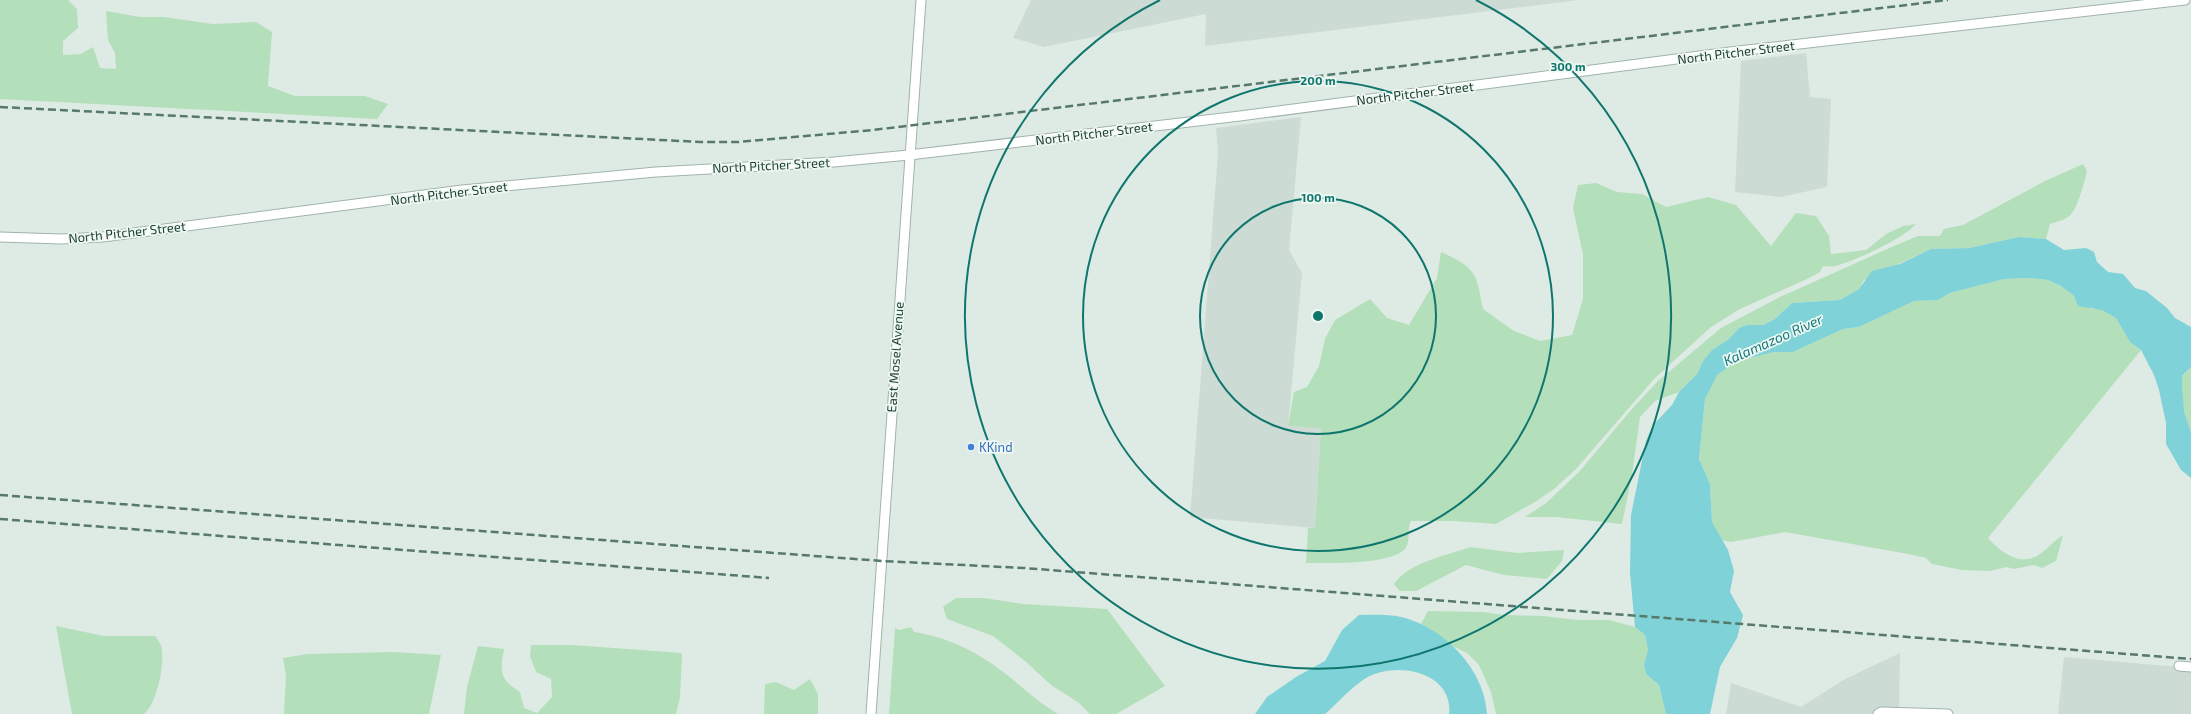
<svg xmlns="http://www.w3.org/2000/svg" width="2191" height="714" font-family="'Exo 2',sans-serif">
  <rect width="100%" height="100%" fill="#deebe4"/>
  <!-- built -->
  <g fill="#ccdbd3">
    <polygon points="1031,0 1579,0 1205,46 1206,14 1044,47 1013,38"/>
    <polygon points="1806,53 1810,97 1831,99 1827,187 1781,197 1735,192 1741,61"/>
    <polygon points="1301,117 1289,250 1302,273 1288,426 1321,427 1315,528 1190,517 1218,153 1216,128"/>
    <polygon points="1900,653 1899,714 1726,714 1731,683 1801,707 1845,679"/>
    <polygon points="2064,657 2191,668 2191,714 2058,714"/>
  </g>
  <!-- green -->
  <g fill="#b4dfbb">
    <polygon points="0,0 68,0 77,9 78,28 63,41 63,55 81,54 93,47 100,68 116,69 115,53 108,40 106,11 140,17 164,17 213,24 256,22 272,32 268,86 295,96 365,96 388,104 377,119 0,99"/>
    <path d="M2083,164L2087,171C2084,183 2077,212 2068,217C2062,221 2055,222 2050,224L2046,239L2019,237L1969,248L1931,249L1864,280L1859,289L1840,300L1792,303L1775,319L1763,325H1748L1739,328L1729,339L1712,350L1703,361L1697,374L1679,392L1655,401L1640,417L1632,475L1622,524L1556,517H1525L1546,503L1579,472L1631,410L1658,381L1721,328L1780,297L1894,246L1918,236H1940L1944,229L1963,225L2045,181Z"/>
    <path d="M1596,183L1617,192L1642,194L1666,207L1708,197L1736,205L1771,246L1796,213L1816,216L1829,236L1831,254L1866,250L1886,234L1903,226L1916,224C1903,239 1855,261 1835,266C1832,267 1827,266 1823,266L1820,272L1807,279L1740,309L1711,327L1654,379L1576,469L1554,489L1535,502L1496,524L1454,521H1411C1406,530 1412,542 1404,550C1388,565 1328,563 1306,563L1308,528H1315L1321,428L1288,426L1294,392L1307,387L1319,366L1325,339L1335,320L1370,299L1387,318L1409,325L1437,278L1441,252C1476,268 1476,272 1483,309L1514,331L1540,341L1572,335L1583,299V255L1573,208L1578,185Z"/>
    <path d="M2029,278L2048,280L2061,286L2091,309H2102L2116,318L2130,342L2141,350L1988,538C1998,549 2015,564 2032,558C2043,555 2053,541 2063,535L2056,561L2042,568L2034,565L2014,569L2007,567L1990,571L1962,570L1932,564L1926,558L1908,554L1785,532L1731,542L1721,540L1712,522L1710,484L1699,459L1705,399L1716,375L1723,369L1735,363L1760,355L1774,352H1793L1843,329L1859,327L1914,301L1938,300L1950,293L2004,279Z"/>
    <path d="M2191,367V433C2185,422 2177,390 2182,377C2184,373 2189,370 2191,367Z"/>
    <path d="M1470,547L1517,553L1564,550L1562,561L1547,579L1504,575L1466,565L1416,591H1400L1394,584C1409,562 1446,556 1470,547Z"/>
    <polygon points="956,598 984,598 1023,604 1107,609 1165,686 1116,714 1090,714 1079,703 1051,685 1025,661 993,636 947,619 943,607"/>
    <polygon points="1428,611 1483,612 1505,615 1544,616 1576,620 1609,620 1635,627 1645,635 1648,650 1644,665 1646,674 1659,685 1666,714 1496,714 1491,692 1479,665 1467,653 1454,647 1421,624"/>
    <path d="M56,626L104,636H155C158,640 162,645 162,650C164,666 157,703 144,714H72Z"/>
    <path d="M911,627L914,632C948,637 980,653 1007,675C1024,688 1039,703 1058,714H889L895,628L899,630Z"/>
    <path d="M531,645H573L682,653L680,697L676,714H464L467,687L478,646L504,649C500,671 499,679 520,692L524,708L537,713L552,697L551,679L536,672L530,656Z"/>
    <polygon points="393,652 441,655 429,714 284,714 286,676 283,658 307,654"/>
    <polygon points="810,679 818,694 818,714 764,714 765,684 776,682 794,690"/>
  </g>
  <!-- water -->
  <g fill="#7fd2d7">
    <polygon points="2019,237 2046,239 2064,250 2086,248 2094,252 2097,262 2108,272 2123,274 2135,288 2146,291 2167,308 2175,318 2191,327 2191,367 2182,376 2182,387 2184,412 2191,433 2191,478 2181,470 2166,444 2166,423 2159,390 2154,375 2141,350 2130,342 2116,318 2102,310 2078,306 2074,296 2061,286 2048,280 2029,278 2004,279 1950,293 1938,300 1914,301 1859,327 1843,329 1793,352 1774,352 1749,358 1734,363 1717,375 1705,399 1699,459 1710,484 1712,522 1728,550 1734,571 1730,592 1743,615 1737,638 1720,667 1710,714 1666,714 1659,685 1646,674 1644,665 1648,650 1645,635 1635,627 1630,573 1631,515 1646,441 1653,425 1672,405 1679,392 1697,374 1703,361 1712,350 1729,339 1739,328 1747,325 1763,325 1775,319 1792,303 1840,300 1859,289 1872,271 1900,264 1931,249 1969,248"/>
    <path d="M1359,615C1372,615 1387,614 1401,617C1444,627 1485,670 1487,714H1449C1454,672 1396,660 1366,678C1351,687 1338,703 1325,714H1255L1267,697L1296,677L1325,661L1342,630Z"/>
  </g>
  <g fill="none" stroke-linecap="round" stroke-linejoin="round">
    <!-- minor casing -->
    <g stroke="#a1b3ab" stroke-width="11">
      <g id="minor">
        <polyline points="0,237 61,239 103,237 462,190 656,172 834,162 909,155 1240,116 1730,52 2185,0"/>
        <polyline points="2179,666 2191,667"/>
        <polyline points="871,714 921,0"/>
        <polyline points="1878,714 1881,712 1948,714"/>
      </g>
    </g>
    <!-- minor -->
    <use href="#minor" stroke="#fff" stroke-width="9"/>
    <!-- rail -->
    <g stroke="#57796c" stroke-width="2.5" stroke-dasharray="8 4" stroke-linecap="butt">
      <polyline points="0,107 701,142 738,142 873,130 1948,0"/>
      <polyline points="0,495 882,561 1024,568 2191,659"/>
      <polyline points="0,519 769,578"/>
    </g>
  </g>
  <!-- distance rings -->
  <g fill="none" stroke="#0f766e" stroke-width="2">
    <circle cx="1318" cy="316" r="118"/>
    <circle cx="1318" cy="316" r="235"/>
    <path d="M1476 0A353 353 0 1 1 1160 0"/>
  </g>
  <!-- markers -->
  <circle fill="#3f7fe0" stroke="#eef8f2" stroke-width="1.5" cx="971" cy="447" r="4"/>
  <g text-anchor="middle" stroke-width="3.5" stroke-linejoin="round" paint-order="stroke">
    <!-- street labels -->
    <g font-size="13" fill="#1e3d31" stroke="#eef8f2">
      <text transform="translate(1736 52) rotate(-7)" y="5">North Pitcher Street</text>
      <text transform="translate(1415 93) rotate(-7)" y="5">North Pitcher Street</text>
      <text transform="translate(1094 133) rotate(-7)" y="5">North Pitcher Street</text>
      <text transform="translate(771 165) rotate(-3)" y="5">North Pitcher Street</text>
      <text transform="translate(449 193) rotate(-7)" y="5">North Pitcher Street</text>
      <text transform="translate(127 232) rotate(-6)" y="5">North Pitcher Street</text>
      <text transform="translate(895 357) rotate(-86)" y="5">East Mosel Avenue</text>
    </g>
    <!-- shop labels -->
    <g font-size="13" fill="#366cbe" stroke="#eef8f2" text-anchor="start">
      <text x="979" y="452">KKind</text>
    </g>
    <!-- water labels -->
    <g font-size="14" font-style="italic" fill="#12777e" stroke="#eef8f2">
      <text transform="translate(1773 340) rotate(-24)" y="5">Kalamazoo River</text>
    </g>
  </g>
  <circle cx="1318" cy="316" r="6" fill="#0f766e" stroke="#eef8f2" stroke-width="2"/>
  <g font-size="12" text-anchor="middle" font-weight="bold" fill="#0f766e" stroke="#eef8f2" stroke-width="3.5" stroke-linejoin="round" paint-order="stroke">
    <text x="1568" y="71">300 m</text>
    <text x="1318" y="85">200 m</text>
    <text x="1318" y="202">100 m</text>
  </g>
</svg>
